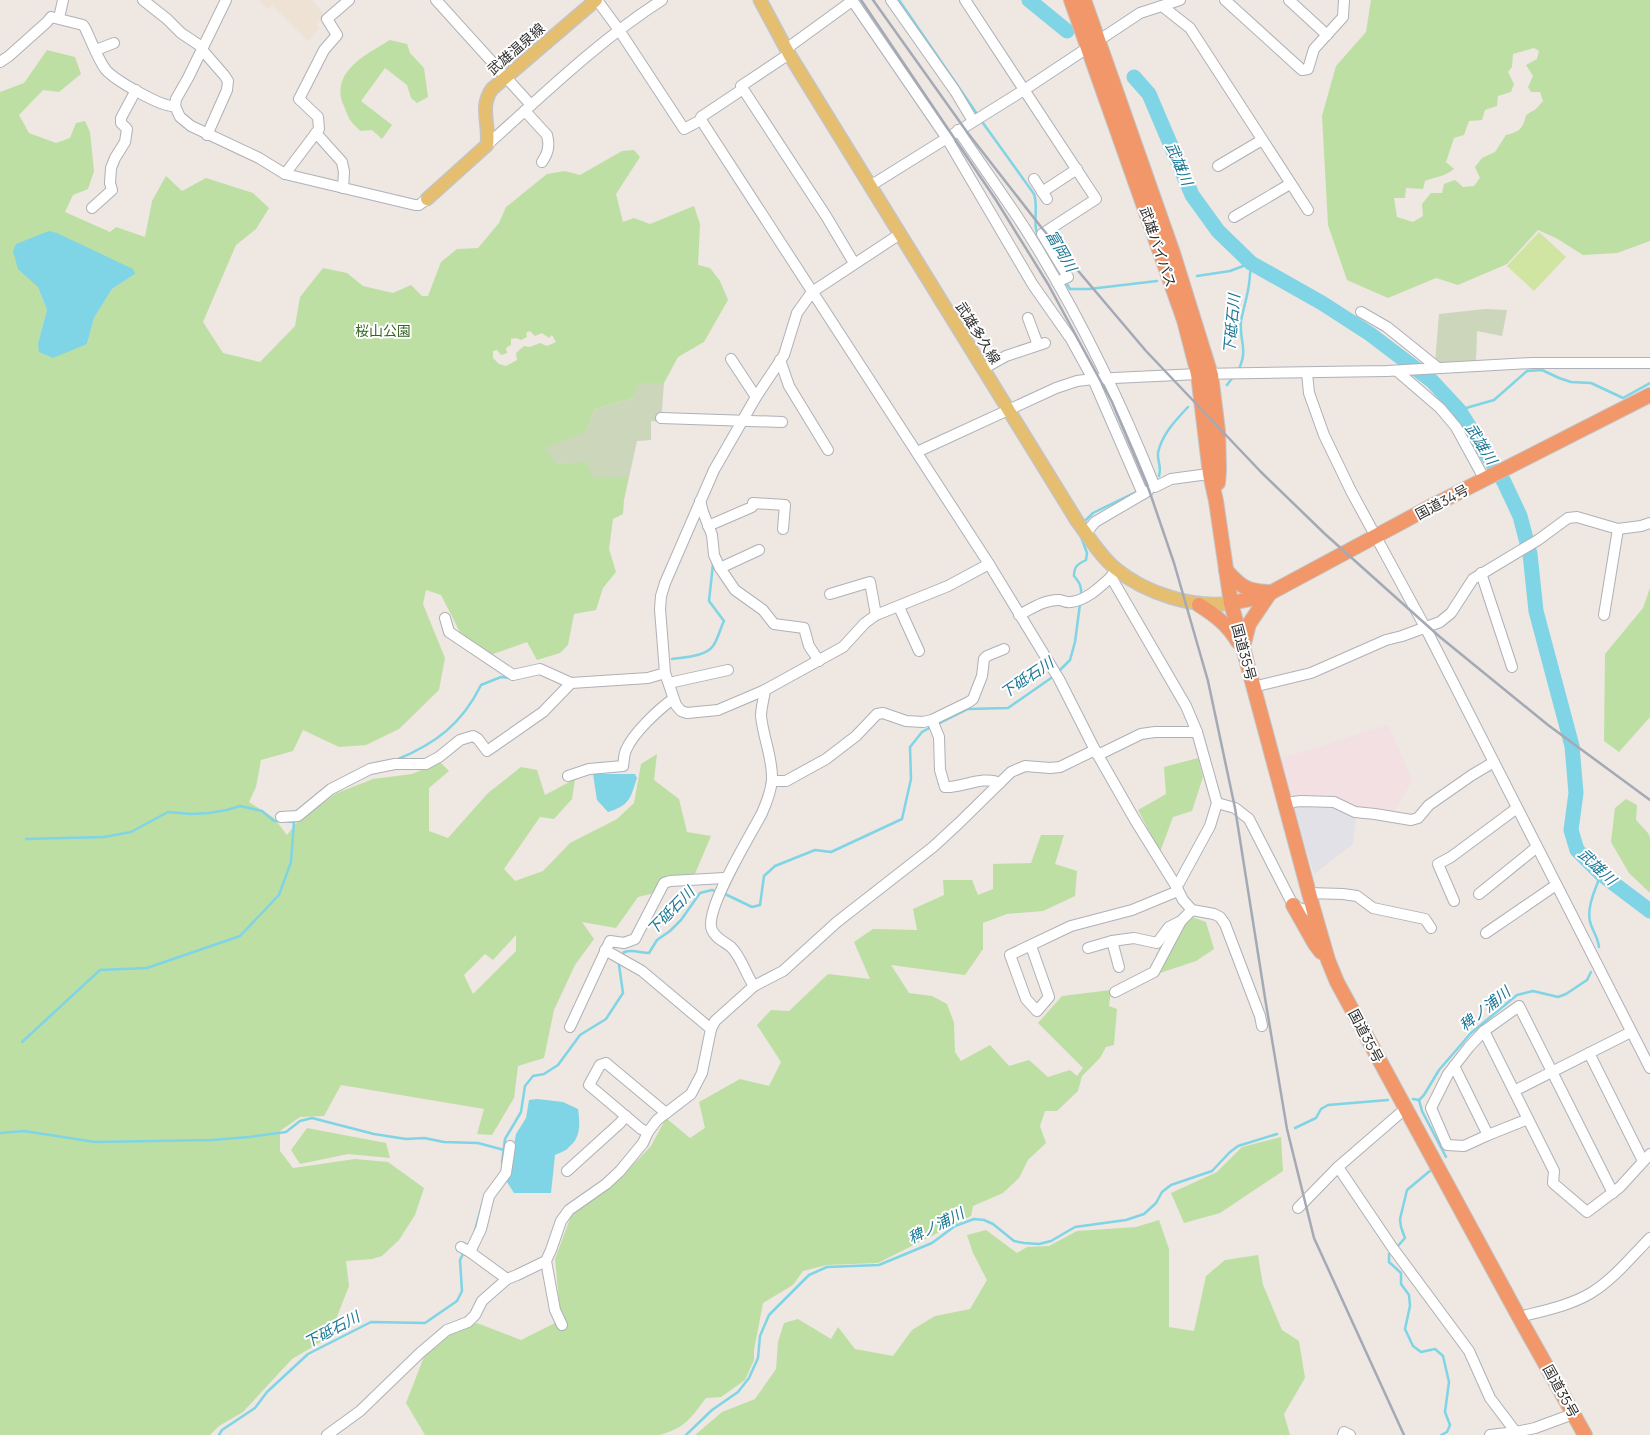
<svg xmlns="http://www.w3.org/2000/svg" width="1650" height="1435" font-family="Manrope,'Noto Sans JP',sans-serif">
  <rect width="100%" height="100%" fill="#eee7e2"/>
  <!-- industrial -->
  <polygon fill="#e2e1e7" points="1292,804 1336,806 1356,816 1353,844 1314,874"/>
  <!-- education -->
  <polygon fill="#ede2d3" points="259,0 312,0 325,16 316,23 319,28 308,41 272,5 268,9"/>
  <!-- medical -->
  <polygon fill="#f3e0e3" points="1388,725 1412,781 1394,811 1356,809 1291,799 1280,759"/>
  <!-- green -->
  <g fill="#bedfa4" fill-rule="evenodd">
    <path d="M1371,0H1650V241L1617,253L1583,255L1556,238L1538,230L1507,264L1458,285L1436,278L1388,298L1347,280L1328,225L1322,116L1336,66L1366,32ZM1534,48L1539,51L1537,59L1526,65L1533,76L1528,87L1531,92H1540L1543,101L1536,109L1526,115C1523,129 1519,132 1506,135L1495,152L1482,158L1475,167L1480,178L1474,186L1463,187L1455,180L1444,184L1442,193H1431L1422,204L1423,216L1413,222L1397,217L1394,198H1405L1406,188L1423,189L1425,181C1437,176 1442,178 1454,169L1446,162L1454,138L1464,135L1469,121L1482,120L1485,110L1497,106L1498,96L1511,92L1514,84L1508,72L1512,67L1513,54Z"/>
    <path d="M390,40L407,44L410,53L424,68L428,97L417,103L411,98L407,85L385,68L361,101L392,125L382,139L372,130L361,131C350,122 349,119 344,106C329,72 367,54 390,40Z"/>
    <path d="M47,50L75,57L81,74L59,92L43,90L19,115L29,133L56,143L70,138L76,123L85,121L90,132L94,171L88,189L73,195L65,212L110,232L116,227L145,237L152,201L166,176L182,191L206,178L253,193L269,208L256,229L236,245L203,322L223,353L260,362L295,326L300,297L323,268L347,273L363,286L393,293L411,285L422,296H428L441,262L457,249L478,248L499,223L506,207L547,174L565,171L580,175L622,151L634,150L640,157L616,194L623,222L634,218L650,224L694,206L700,224L698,265L710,268L720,281L728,300L704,342L678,357L664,383H640L633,398L595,409L586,431L556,464L586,461L594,477H629L624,500L623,514L613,519L609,549L616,572L603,588L596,610L574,614L568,645L560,653L537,660L527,642L485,657L466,644L441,595L426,590L423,604L445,658L439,690L399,729L366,745L339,747L303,730L293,751L261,760L256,787L249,802L274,818L287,835L298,821L337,793L373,779L412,774L440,762L449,771L429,788V831L448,838L488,793L521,767L537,770L545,795L575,779L572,799L554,819L540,817L504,869L515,881L543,871L570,843L617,819L634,803L641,764L657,754L654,780L679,799L687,832L711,836L694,876L668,875L660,881L655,893L638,897L616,928L582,922L594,939L575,965L554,1010L544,1058L518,1066L514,1098L492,1135L477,1134L484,1109L341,1085L324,1116L300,1117L280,1131V1151L293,1168L355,1159L388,1162L424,1188L415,1215L399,1240L382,1256L372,1259L346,1261L349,1286L329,1337L292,1359L243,1412L219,1426L210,1435H0V92L24,83ZM135,274L112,289L94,318L87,344L38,343L47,310L38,287ZM530,331L535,336L542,333L549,338L552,335L556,342L547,346L540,343L530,347L524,346L516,353L517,360L506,366L499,364L493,358V351L497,350L501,355L507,353L506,348L511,345V339L516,338L521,340L527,337L526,333ZM516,935V951L473,994L464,975L485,954L493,960Z"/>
    <polygon points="1650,588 1650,717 1619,752 1604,741 1605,654 1643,608"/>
    <polygon points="1198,758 1203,777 1192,811 1173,817 1160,852 1138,810 1166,794 1164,767"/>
    <polygon points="1626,799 1637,805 1636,820 1648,833 1650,838 1650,893 1629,873 1611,842 1615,808"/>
    <path d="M1041,835H1064L1055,864L1077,871L1075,896L1043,911L1007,914L983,923V949L965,975L891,965L909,993L932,996L947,1004L954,1023L955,1052L961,1061L990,1045L1009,1066L1029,1060L1048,1077L1070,1070L1077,1076L1083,1068L1038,1023L1062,996L1111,990L1109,1006L1117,1009L1114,1045L1106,1047L1100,1058L1082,1076L1078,1091L1057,1111H1045L1040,1126L1046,1143L1028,1160L1019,1178L1003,1193L973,1206L971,1216L878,1263L827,1265L803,1271L793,1285L763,1303L754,1350V1360L745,1380L721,1397L706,1398C691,1418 684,1429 659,1435H425L406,1403L424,1357L455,1331L477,1323L521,1340L561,1320L555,1259L572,1213L625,1173L651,1146L666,1118L690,1138L705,1128L699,1102L740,1079L769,1086L781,1062L757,1025L771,1010L789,1011L828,974L870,979L854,942L873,929L917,930L913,909L944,895L943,880H972L978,895L993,889V864L1031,863Z"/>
    <polygon points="1192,917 1206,922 1214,949 1196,961 1160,973 1155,958 1168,931"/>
    <polygon points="307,1128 386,1143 390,1158 348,1154 300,1164 291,1150"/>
    <polygon points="1281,1137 1283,1171 1220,1213 1184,1223 1171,1193 1217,1172 1242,1147"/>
    <polygon points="1159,1220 1169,1249 1169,1327 1194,1331 1206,1276 1225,1260 1258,1255 1263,1285 1282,1330 1299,1341 1305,1378 1284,1414 1290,1435 695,1435 722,1412 755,1399 776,1369 778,1342 784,1323 798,1319 831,1339 838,1327 855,1349 893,1356 912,1330 935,1316 970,1309 987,1280 973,1253 967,1235 986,1230 1017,1253 1027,1247 1049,1246 1077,1231 1136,1227"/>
  </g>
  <!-- cemetery -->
  <g fill="#cbd6ba">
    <polygon points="1485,309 1507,310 1502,336 1477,331 1476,362 1435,363 1439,314"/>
    <polygon points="639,383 664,383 661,422 651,421 651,440 637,441 629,477 594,477 585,462 556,464 545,448 586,431 595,409 633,398"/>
  </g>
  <!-- pitch -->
  <polygon fill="#cfe5a1" points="1539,232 1566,257 1534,291 1507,266"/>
  <!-- water -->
  <g fill="#7fd4e5">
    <polygon points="49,231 57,233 133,269 135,274 112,289 94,318 87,344 53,358 39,352 38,343 47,310 38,287 18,269 13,251 16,244"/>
    <path d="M593,774H635L637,778C630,799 630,805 608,812L597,800Z"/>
    <path d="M537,1099L563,1102L578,1109C580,1123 581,1138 569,1147C566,1151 559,1153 555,1155L551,1193H514L507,1182L516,1134L526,1118L529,1100Z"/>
  </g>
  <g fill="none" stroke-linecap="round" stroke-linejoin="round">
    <!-- stream -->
    <g stroke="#7fd4e5" stroke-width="2.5">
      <polyline points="899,0 977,114"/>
      <path d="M983,123L1034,194C1038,206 1034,217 1036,229C1037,239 1045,249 1050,258"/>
      <path d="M1197,276L1230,271L1251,263C1250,272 1250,281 1248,290C1246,301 1243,311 1241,321C1239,342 1249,349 1238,371"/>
      <polyline points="1065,281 1070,289 1089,289 1157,281"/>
      <polyline points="1227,385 1233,377"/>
      <polyline points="1459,410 1494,400 1527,371 1542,370 1559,378 1571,382 1591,383 1623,398 1650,383"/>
      <path d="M1159,476C1162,465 1157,462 1158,453C1162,434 1175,421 1188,407"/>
      <polyline points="1085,521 1093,513 1136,492"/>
      <path d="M1080,534L1087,553L1086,560C1078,564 1074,566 1074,576C1080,583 1082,587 1081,596"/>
      <path d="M672,659C683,657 705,657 713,646C718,639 720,629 724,621L709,601L713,564"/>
      <polyline points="1058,672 1070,660 1075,642 1080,604"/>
      <polyline points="936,725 968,709 1008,708 1054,676"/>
      <path d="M396,760C435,744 462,724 481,685L501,677L510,678"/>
      <polyline points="285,821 294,822 295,819"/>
      <polyline points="26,839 104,837 131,832 168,812 191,814 209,813 227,810 240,806 262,811 274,821 279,821"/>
      <polyline points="723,893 752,907 760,905 764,876 775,866 815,850 831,852 902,819 911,779 910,747 922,732 931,727"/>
      <path d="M1599,947C1598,938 1594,933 1591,925C1585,909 1596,888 1601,874"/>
      <path d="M622,957L624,952C634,949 640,953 649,953L657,940L670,931L681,920L700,893L712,890L718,892"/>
      <polyline points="22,1042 100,970 147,968 240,936 279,895 291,862 294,822"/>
      <polyline points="1413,1099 1419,1100 1424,1095 1439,1070 1471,1033 1517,995 1533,991 1558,997 1566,994 1587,980 1591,972"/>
      <polyline points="1419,1100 1422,1111 1446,1157"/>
      <polyline points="1295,1128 1316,1118 1321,1109 1328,1105 1388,1100"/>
      <polyline points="0,1133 24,1131 95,1142 212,1140 249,1137 286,1132 300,1121 312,1118 374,1134 406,1139 424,1138 444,1142 478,1143 504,1150"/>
      <polyline points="502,1163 505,1139 521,1112 525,1086 533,1076 544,1074 558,1065 580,1035 606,1019 623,993 619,965 620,962"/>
      <polyline points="474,1234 482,1205"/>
      <polyline points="1397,1247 1405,1238 1401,1227 1400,1219 1407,1190 1431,1170"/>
      <polyline points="1393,1251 1389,1254 1389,1262 1401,1273 1401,1284 1409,1295 1410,1306 1405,1329 1413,1346 1421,1352 1435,1349 1443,1356 1449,1382 1445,1412 1450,1425 1447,1432 1441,1435"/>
      <polyline points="219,1435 222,1430 255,1408 267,1392 308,1354 371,1322 425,1323 457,1301 462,1291 460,1260 464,1252"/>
      <polyline points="686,1435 712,1410 738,1392 749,1378 758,1358 760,1336 769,1315 809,1275 827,1267 879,1265 932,1243 955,1226 974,1219 984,1220 993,1224 1014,1241 1024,1243 1039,1244 1051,1241 1075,1227 1126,1220 1144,1214 1156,1203 1162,1192 1171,1185 1212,1171 1230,1152 1238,1146 1277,1134"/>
    </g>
    <!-- river -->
    <g stroke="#7fd4e5" stroke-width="15">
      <polyline points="1029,0 1067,31"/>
      <polyline points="1134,77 1149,94 1192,195 1218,231 1251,263 1322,303 1370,334 1432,381 1459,410 1504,482 1520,516 1530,554 1536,611 1572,746 1576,793 1571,830 1577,850 1601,874 1650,911"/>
    </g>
    <!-- minor casing -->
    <g stroke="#aeb1b8" stroke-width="12">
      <g id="minor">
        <polyline points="143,0 167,19 181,33 202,47 204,52 224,75 228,81 227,90 207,135"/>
        <polyline points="226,0 188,78 176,99 175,106 180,117 191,126 259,158 285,174 415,205 419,205 427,199"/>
        <polyline points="436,0 531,105"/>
        <polyline points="597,0 619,30 684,129 701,120 701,117 743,89 741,86 789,54"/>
        <polyline points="852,0 946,137 1033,285 1071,339 1093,379 1143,494"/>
        <polyline points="891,0 955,91 973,121"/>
        <polyline points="965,0 1096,199 1042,234 1068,277 1057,282"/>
        <polyline points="1225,0 1302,70 1308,69 1314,49 1343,17 1344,0"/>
        <polyline points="1289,0 1327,35"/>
        <polyline points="1162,6 1190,28 1308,210"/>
        <polyline points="59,18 63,0"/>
        <polyline points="786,49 852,1"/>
        <polyline points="96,50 114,43"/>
        <path d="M0,62L9,56L47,22L51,17L83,25L85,28C91,40 98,60 106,70C115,80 162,108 175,106"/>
        <polyline points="743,89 826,216 854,263"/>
        <path d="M525,111L547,135C550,146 548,153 542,162"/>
        <polyline points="701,120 989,564 1059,679 1095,750 1135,820 1176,886 1183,900 1192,910 1214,914 1220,917 1225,924 1260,1016 1262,1026"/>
        <path d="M958,130C982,166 1008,201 1031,238C1080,317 1120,400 1155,487L1171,479L1216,473"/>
        <polyline points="316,133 342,162 344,172 343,188"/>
        <path d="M487,145C544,94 598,41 662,0"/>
        <polyline points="1218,166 1262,140"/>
        <polyline points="285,174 319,129 318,117 299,99 324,50 337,35 327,19 349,0"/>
        <polyline points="1034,179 1047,199"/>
        <polyline points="870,186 1024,90 1140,13 1180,0"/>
        <polyline points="1042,192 1077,169"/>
        <polyline points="92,208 112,190 110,183 111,168 115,158 125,142 127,129 121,123 121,118 136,90"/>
        <polyline points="1234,217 1290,184"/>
        <polyline points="900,234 812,292 797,313 784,355 756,397 714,470 665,583 661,596 660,609 665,673 676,705 681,711 687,713 718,710 765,690 843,647 865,623 876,615 948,586 989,564"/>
        <polyline points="1361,312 1387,327 1438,368"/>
        <polyline points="1028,318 1038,345"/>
        <polyline points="731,359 756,397"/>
        <polyline points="780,360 789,386 828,450"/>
        <polyline points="983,369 1006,356 1045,343"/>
        <polyline points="1397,371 1440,408 1456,427 1485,480"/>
        <polyline points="1307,373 1309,393 1324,435 1351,491 1425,627 1650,1068"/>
        <polyline points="661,418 782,422"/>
        <polyline points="917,452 1056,388 1077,381 1093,379 1198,374 1387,371 1532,363 1650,363"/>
        <polyline points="700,501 703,512 712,535 714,555 720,568 735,590 763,610 774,624 804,628 809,646 819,661"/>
        <polyline points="708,526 752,507 753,503 785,505 783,529"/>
        <polyline points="1086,533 1095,522 1148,491"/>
        <polyline points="720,568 759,550"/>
        <polyline points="1116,569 1111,577 1186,706 1197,732 1217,803 1210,826 1179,883 1176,886"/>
        <polyline points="1481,573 1512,667"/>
        <polyline points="830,594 870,582 876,615"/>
        <polyline points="899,607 919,651"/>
        <path d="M1019,615C1031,609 1045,599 1060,600C1064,601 1067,603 1071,602C1087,600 1100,587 1111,577"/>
        <polyline points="1604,615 1618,529"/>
        <polyline points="445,618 449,632 513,675 540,669 571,683"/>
        <polyline points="669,683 728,670"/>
        <polyline points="1253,687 1311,673 1386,640 1402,636 1440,622 1451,613 1473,579 1538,540 1568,518 1577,517 1618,529 1641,526 1650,523"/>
        <path d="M932,720L939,737L940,770L945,787C962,788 983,775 1000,783"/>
        <polyline points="1098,755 1141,734 1155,732 1197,732"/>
        <path d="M568,776L589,769L623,766C624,760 624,754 626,750C633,733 659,709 673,699"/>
        <polyline points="772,781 786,781 826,759 856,736 877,714 883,713 906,721 923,722 932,720 969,702 973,699 982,676 984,659 987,656 1004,649"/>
        <path d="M1217,803L1235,808L1249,819L1293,905C1300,909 1305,911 1313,908"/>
        <polyline points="1284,803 1301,801 1334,802 1355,812 1375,814 1411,820 1418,818 1429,805 1472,775 1494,762"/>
        <polyline points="281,817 298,816 331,789 370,769 395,764 426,764 439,757 460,740 473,736 478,739 487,751 543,712 571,683 648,678 665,673"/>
        <polyline points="1308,893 1343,894 1357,896 1373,908 1425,919 1431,928"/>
        <polyline points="1479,894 1537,847"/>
        <polyline points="1454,901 1438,864 1451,857 1517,808"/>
        <polyline points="1486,933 1556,885"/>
        <polyline points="1031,946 1049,997 1037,1011 1026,999 1010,955 1071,926 1132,910 1178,891"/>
        <polyline points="1088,948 1112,941"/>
        <polyline points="605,950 642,971 711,1029"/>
        <polyline points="1119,967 1112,941 1134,938 1157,943 1169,927 1181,921 1192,910"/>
        <path d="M754,986C745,973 742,958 731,947C725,942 715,938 712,930C703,911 752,833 762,813C766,804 771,790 772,780C773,759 763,737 761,716C761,708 764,698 765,690"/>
        <polyline points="1115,992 1154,972 1181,921"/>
        <polyline points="570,1027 610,941 624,943 635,939 664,883 670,881 725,878"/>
        <polyline points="1484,1031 1554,1171 1553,1183 1587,1212 1620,1187 1650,1154"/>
        <polyline points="1589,1053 1643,1161"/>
        <polyline points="1454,1066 1488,1135 1528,1119"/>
        <polyline points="1514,1091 1631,1032"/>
        <polyline points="648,1132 641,1129 589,1085 600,1065 606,1063 666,1113"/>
        <polyline points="1488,1135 1464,1146 1447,1145 1431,1108 1448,1074 1469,1047 1484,1031 1519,1006 1613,1193"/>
        <polyline points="1338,1167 1392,1247 1469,1351 1490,1398 1518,1435"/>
        <polyline points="567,1171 620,1123 626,1116"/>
        <polyline points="1298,1208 1338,1167 1405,1109"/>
        <polyline points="461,1247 470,1252"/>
        <polyline points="507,1279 470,1252 481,1229 489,1196 506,1173 510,1146"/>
        <path d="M1519,1317C1543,1311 1569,1306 1591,1293C1614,1279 1632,1256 1650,1238"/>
        <polyline points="562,1325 555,1310 546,1261 551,1250 561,1221 569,1210 606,1184 620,1171 643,1143 648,1132 657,1120 691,1094 702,1073 711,1029 715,1021 754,986 783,971 837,922 933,847 959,823 1011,772 1025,766 1050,768 1060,767 1095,750"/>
        <polyline points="327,1435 360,1411 420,1353 447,1330 468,1322 475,1315 482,1301 507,1279 517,1275 546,1261"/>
        <polyline points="1343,1435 1344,1432 1350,1435"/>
        <polyline points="1490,1435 1516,1432 1535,1428 1573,1414"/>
      </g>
    </g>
    <!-- major casing -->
    <g stroke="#c4c4c4" stroke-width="15">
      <g id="major">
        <path d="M760,0L789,54L1077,521C1089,537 1100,556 1116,569C1145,593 1194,609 1231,603"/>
        <path d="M427,199L487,145C490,124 479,107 492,89L596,0"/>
      </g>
    </g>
    <!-- highway casing -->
    <g stroke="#c4c4c4" stroke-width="16">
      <g id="highway">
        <polyline points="1071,0 1184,320 1198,374 1210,474 1216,501 1231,603 1313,908 1328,960 1337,982 1519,1317 1585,1435"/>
        <polyline points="1084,0 1173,253 1211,375 1218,431 1219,470 1218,483"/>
        <path d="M1226,570C1240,586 1246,591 1268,592"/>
        <polyline points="1231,603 1256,598 1270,593 1430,507 1650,395"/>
        <path d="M1199,605C1215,615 1228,625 1238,642"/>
        <polyline points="1243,647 1249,624 1270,593"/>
        <polyline points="1293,905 1315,944 1321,952"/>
      </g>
    </g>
    <!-- minor -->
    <use href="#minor" stroke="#fff" stroke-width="10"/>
    <!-- major -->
    <use href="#major" stroke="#e5be6f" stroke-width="12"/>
    <!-- highway -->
    <use href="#highway" stroke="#f1976a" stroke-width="14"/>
    <!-- rail -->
    <g stroke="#a4a9b6" stroke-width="2.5">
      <polyline points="861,0 996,200 1048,284 1112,402 1149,490 1174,563 1208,681 1235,808 1266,1004 1287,1129 1314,1238 1404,1435"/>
      <polyline points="873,0 967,132 1041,227 1146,351 1261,472 1325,534 1440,637 1548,725 1650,800"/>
    </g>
  </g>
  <g text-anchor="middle" stroke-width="4" stroke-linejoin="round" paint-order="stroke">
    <!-- street labels -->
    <g font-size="14" fill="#2e2e2e" stroke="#fff">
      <text transform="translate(516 49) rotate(-41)" y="5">武雄温泉線</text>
      <text transform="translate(1158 247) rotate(71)" y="5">武雄バイパス</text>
      <text transform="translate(978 333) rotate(58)" y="5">武雄多久線</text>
      <text transform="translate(1442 502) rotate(-28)" y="5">国道34号</text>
      <text transform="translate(1244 652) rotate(75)" y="5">国道35号</text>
      <text transform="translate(1366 1036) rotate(62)" y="5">国道35号</text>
      <text transform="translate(1561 1391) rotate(61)" y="5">国道35号</text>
    </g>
    <!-- park labels -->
    <g font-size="14" fill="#376622" stroke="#fff">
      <text x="383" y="336">桜山公園</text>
    </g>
    <!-- water labels -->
    <g font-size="15" font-style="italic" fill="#1a7795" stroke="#fff">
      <text transform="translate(1179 164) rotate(67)" y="5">武雄川</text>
      <text transform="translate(1061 251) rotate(60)" y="5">富岡川</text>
      <text transform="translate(1232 324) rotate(-85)" y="5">下砥石川</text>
      <text transform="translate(1481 444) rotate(58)" y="5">武雄川</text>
      <text transform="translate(1027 678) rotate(-34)" y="5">下砥石川</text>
      <text transform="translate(1597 867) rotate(43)" y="5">武雄川</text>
      <text transform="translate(671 911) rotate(-46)" y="5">下砥石川</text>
      <text transform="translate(1485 1009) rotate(-39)" y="5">稗ノ浦川</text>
      <text transform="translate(936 1226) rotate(-27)" y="5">稗ノ浦川</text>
      <text transform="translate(332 1330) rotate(-28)" y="5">下砥石川</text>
    </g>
  </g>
</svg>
